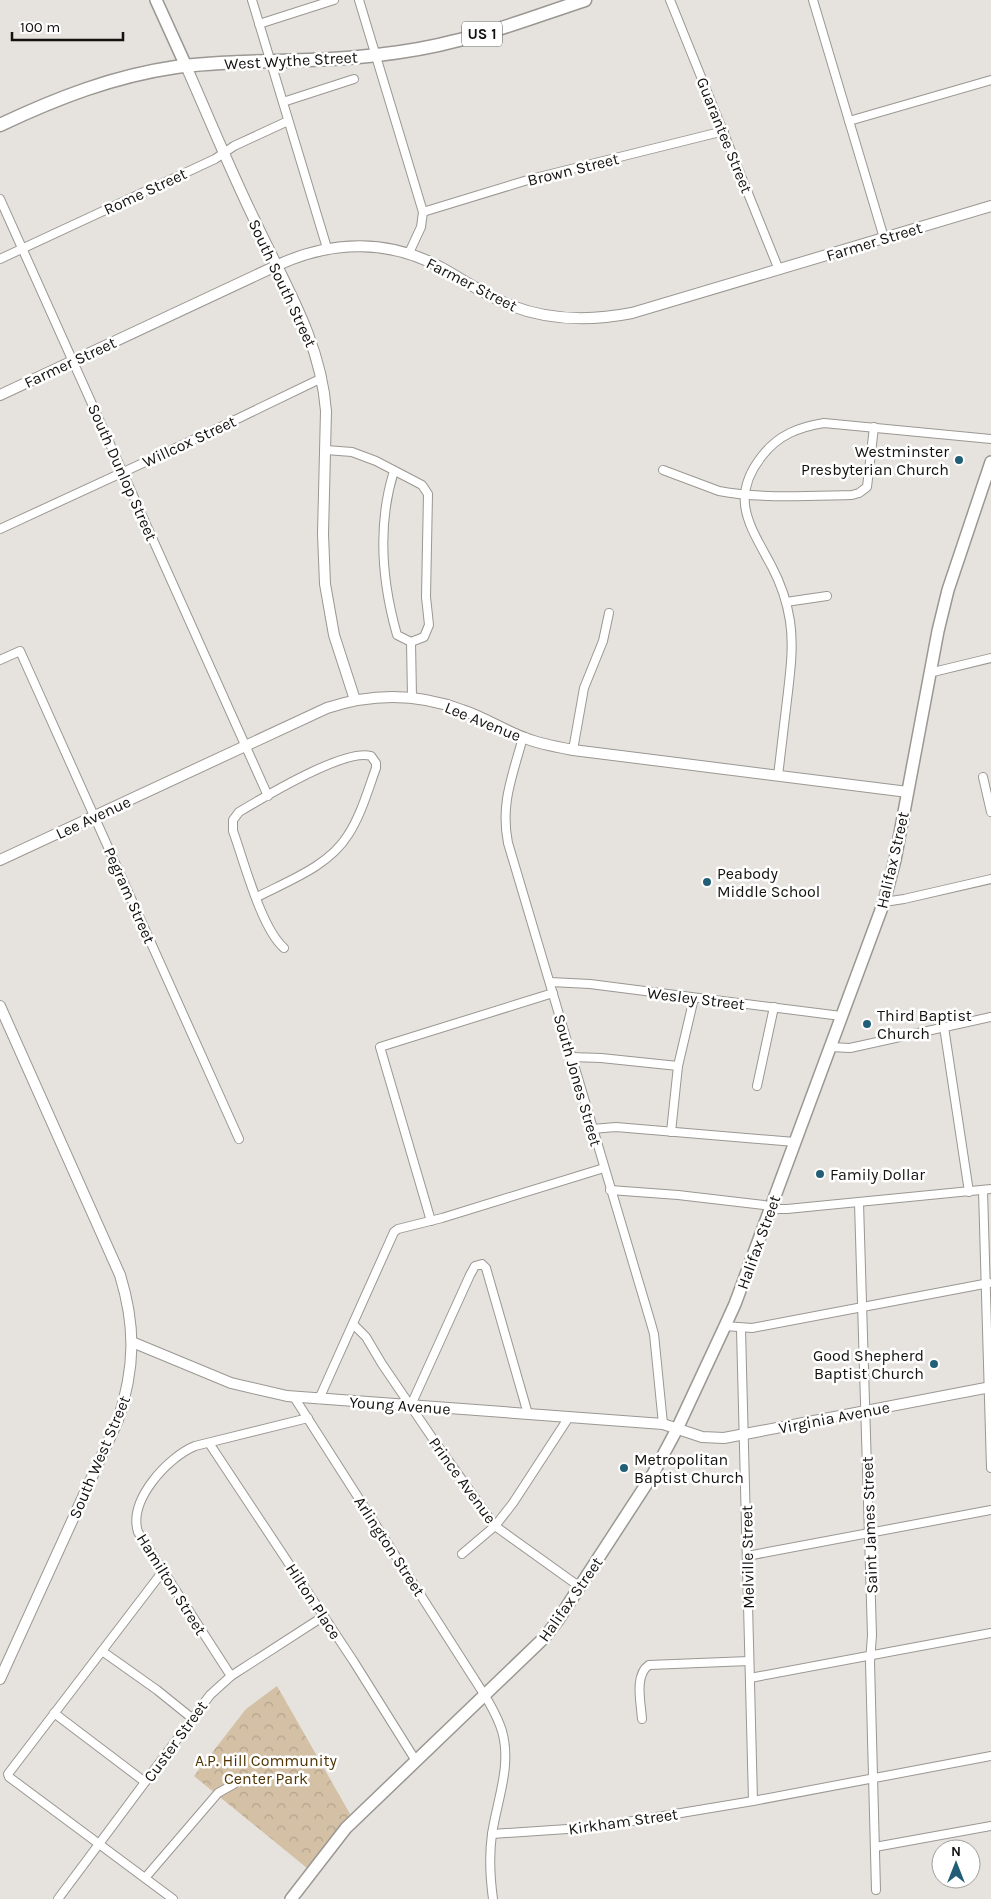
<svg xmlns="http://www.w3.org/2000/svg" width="991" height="1899" font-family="Karla,sans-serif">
  <defs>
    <pattern id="park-crowns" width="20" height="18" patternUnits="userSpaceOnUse" patternTransform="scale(1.25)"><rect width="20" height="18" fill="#d3c0a5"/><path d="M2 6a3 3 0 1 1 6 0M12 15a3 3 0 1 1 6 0" fill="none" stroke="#b4a48d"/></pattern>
  </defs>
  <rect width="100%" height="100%" fill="#e6e2dd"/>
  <!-- park -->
  <polygon fill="url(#park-crowns)" points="277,1686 350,1814 307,1868 194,1776 246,1709"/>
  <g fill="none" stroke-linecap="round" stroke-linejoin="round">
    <!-- minor casing -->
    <g stroke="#9b9792" stroke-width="10">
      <g id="minor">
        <polyline points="252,0 327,248"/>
        <polyline points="359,0 423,212 421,227 409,253"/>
        <polyline points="670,0 779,270"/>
        <polyline points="813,0 884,238"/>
        <polyline points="259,24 334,0"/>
        <polyline points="283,102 354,79"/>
        <polyline points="849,121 991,80"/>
        <polyline points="0,199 268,796"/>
        <polyline points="423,212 531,179 724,131"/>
        <polyline points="0,259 215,159 234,146 288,121"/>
        <polyline points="326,450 352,452 376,461 422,485 428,494 426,597 429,625 424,637 411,642 412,697"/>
        <path d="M663,470L719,491C762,499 808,496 852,495L859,493L867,487L874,427"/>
        <path d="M394,471C377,525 382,582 397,635L411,642"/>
        <polyline points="0,529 208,433 322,378"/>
        <polyline points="786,602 827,596"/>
        <polyline points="0,660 20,651 239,1139"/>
        <polyline points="929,673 991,658"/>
        <path d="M523,737C513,775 500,803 508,843L650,1320L654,1334L663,1424"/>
        <polyline points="573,750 584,688 603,641 609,613"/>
        <path d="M778,776C781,750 784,725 787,700C790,674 794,647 790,621C787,602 781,584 772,567C751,527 728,499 762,456C778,435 799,427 824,423L991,439"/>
        <polyline points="983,777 991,812"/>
        <path d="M257,897C288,881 329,866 348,835C361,815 368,790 376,768V763L371,756C345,748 264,797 239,812L233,820V831C244,861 261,928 284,948"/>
        <polyline points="884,902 904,899 991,879"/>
        <polyline points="550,982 590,984 841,1016"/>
        <polyline points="944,1027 969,1192"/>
        <polyline points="830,1047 850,1048 991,1017"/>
        <polyline points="571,1057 601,1058 678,1066"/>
        <polyline points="757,1086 774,1007"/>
        <polyline points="592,1129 616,1127 795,1142"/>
        <polyline points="671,1132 678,1066 694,998"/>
        <polyline points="610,1190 678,1195 764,1205 777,1209 787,1209 991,1189"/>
        <polyline points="983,1190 991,1468"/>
        <polyline points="859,1203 872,1635 870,1662 876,1890"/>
        <polyline points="431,1221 380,1047 553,993"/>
        <polyline points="353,1324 366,1337 382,1364 433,1439 495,1526 580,1587"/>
        <polyline points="725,1326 752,1328 989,1283"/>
        <polyline points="741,1329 753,1801"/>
        <path d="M294,1397L473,1677C484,1694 496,1712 502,1731C512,1766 497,1800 492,1834C489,1855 490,1877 493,1899"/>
        <polyline points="319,1399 394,1232 398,1229 442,1218 604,1168"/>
        <polyline points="411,1405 470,1275 475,1266 482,1264 486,1268 528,1414"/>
        <polyline points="209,1443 354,1662 416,1761"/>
        <polyline points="462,1554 495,1526 513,1503 569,1417"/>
        <polyline points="747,1556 991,1510"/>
        <polyline points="163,1571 8,1774 9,1777 173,1899"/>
        <polyline points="102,1651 157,1690 193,1719"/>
        <path d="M231,1676L138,1532C128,1500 168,1457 195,1446L308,1418"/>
        <polyline points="750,1678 991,1633"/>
        <polyline points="54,1713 145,1782"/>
        <path d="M642,1719C641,1703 634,1675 649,1665L749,1661"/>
        <polyline points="492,1834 597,1827 753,1801 991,1756"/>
        <polyline points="875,1847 991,1826"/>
        <polyline points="145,1878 218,1793 234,1784"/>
        <polyline points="58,1899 210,1695 231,1676 324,1616"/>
      </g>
    </g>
    <!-- tertiary casing -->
    <g stroke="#9b9792" stroke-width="12">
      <g id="tertiary">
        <path d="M186,66C209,118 231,172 256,223C285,285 321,342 326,411L323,534L325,584L334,635L355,700"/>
        <path d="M0,395L278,265C332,240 389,239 442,268C465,281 487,296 512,306C551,321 591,321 632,313L991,206"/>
        <path d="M0,860L327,708C372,693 417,693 462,710C484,717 503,730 525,738C540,744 557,747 573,750L908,792"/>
        <path d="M0,1006L120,1275C136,1327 135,1368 118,1420L0,1679"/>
        <polyline points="132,1342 231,1383 287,1396 663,1424 702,1437 724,1438 991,1387"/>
      </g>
    </g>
    <!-- secondary casing -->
    <g stroke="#9b9792" stroke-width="14">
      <g id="secondary">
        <polyline points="156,0 186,66"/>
        <polyline points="291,1899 346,1828 545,1637 558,1620 653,1474 677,1429 725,1326 735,1304 884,902 895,860 938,631 948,590 991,462"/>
      </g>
    </g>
    <!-- primary casing -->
    <g stroke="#9b9792" stroke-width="15">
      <path id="primary" d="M0,125C57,98 114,76 176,67C243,58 310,64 377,55C403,52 429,48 455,41C499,31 542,14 585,0"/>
    </g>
    <!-- minor -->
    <use href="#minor" stroke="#fff" stroke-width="8"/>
    <!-- tertiary -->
    <use href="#tertiary" stroke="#fff" stroke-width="10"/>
    <!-- secondary -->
    <use href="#secondary" stroke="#fff" stroke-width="11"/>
    <!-- primary -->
    <use href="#primary" stroke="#fff" stroke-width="12"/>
  </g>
  <!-- markers -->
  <g fill="#225f76" stroke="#fff" stroke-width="2">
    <circle cx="959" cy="460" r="5"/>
    <circle cx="707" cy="882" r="5"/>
    <circle cx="867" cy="1024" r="5"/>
    <circle cx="820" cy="1174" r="5"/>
    <circle cx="934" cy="1364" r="5"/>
    <circle cx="624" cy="1468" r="5"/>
  </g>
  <g text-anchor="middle" stroke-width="5" stroke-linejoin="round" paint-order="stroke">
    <!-- shield labels -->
    <rect fill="#fff" stroke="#5a5958" stroke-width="1" x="462" y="21.5" width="40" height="25" rx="4"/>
    <g font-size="15" font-weight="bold" fill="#131210">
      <text x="482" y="39">US 1</text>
    </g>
    <!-- street labels -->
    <g font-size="16" fill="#131210" stroke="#fff">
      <text transform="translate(291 60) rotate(-3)" y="6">West Wythe Street</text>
      <text transform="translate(725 135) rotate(68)" y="6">Guarantee Street</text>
      <text transform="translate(573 169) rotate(-14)" y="6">Brown Street</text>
      <text transform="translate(145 191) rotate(-25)" y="6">Rome Street</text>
      <text transform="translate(874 241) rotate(-17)" y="6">Farmer Street</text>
      <text transform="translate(283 283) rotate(65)" y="6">South South Street</text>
      <text transform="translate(472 284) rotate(27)" y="6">Farmer Street</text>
      <text transform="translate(70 362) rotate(-25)" y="6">Farmer Street</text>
      <text transform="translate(189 441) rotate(-25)" y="6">Willcox Street</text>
      <text transform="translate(123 472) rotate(66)" y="6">South Dunlop Street</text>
      <text transform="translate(483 721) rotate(22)" y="6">Lee Avenue</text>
      <text transform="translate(93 817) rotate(-25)" y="6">Lee Avenue</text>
      <text transform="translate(892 860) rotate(-77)" y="6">Halifax Street</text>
      <text transform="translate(130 895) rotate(66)" y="6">Pegram Street</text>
      <text transform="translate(696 998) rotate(7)" y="6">Wesley Street</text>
      <text transform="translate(578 1080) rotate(74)" y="6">South Jones Street</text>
      <text transform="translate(758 1242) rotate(-70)" y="6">Halifax Street</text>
      <text transform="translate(400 1405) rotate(4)" y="6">Young Avenue</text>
      <text transform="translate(834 1417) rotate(-11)" y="6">Virginia Avenue</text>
      <text transform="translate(99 1457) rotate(-67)" y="6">South West Street</text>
      <text transform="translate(463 1480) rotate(54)" y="6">Prince Avenue</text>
      <text transform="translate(869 1525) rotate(-92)" y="6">Saint James Street</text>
      <text transform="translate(390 1546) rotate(57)" y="6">Arlington Street</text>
      <text transform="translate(747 1557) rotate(-91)" y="6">Melville Street</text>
      <text transform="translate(172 1584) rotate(58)" y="6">Hamilton Street</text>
      <text transform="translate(570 1599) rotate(-55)" y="6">Halifax Street</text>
      <text transform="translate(314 1601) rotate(57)" y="6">Hilton Place</text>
      <text transform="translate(175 1741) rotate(-54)" y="6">Custer Street</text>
      <text transform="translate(623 1821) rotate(-8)" y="6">Kirkham Street</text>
    </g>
    <!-- poi labels -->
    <g font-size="16" fill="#131210" stroke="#fff" text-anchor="start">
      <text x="949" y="457" text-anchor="end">Westminster<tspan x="949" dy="18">Presbyterian Church</tspan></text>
      <text x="717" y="879">Peabody<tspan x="717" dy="18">Middle School</tspan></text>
      <text x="877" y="1021">Third Baptist<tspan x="877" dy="18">Church</tspan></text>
      <text x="830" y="1180">Family Dollar</text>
      <text x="924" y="1361" text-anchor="end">Good Shepherd<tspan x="924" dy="18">Baptist Church</tspan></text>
      <text x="634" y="1465">Metropolitan<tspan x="634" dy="18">Baptist Church</tspan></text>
    </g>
    <!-- park labels -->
    <g font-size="16" fill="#503502" stroke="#fff">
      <text x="266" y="1766">A.P. Hill Community<tspan x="266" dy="18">Center Park</tspan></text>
    </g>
  </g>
  <!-- north arrow -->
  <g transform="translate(956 1864)"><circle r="24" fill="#ffffff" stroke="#a1a09f"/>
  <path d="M0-4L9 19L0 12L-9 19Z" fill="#225f76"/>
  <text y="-8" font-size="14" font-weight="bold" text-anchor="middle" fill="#131210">N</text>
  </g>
  <!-- scale -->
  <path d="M12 32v8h111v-8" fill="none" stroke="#131210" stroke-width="2.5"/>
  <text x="20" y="32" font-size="15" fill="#131210" stroke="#ffffff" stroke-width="4" paint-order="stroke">100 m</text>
</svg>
